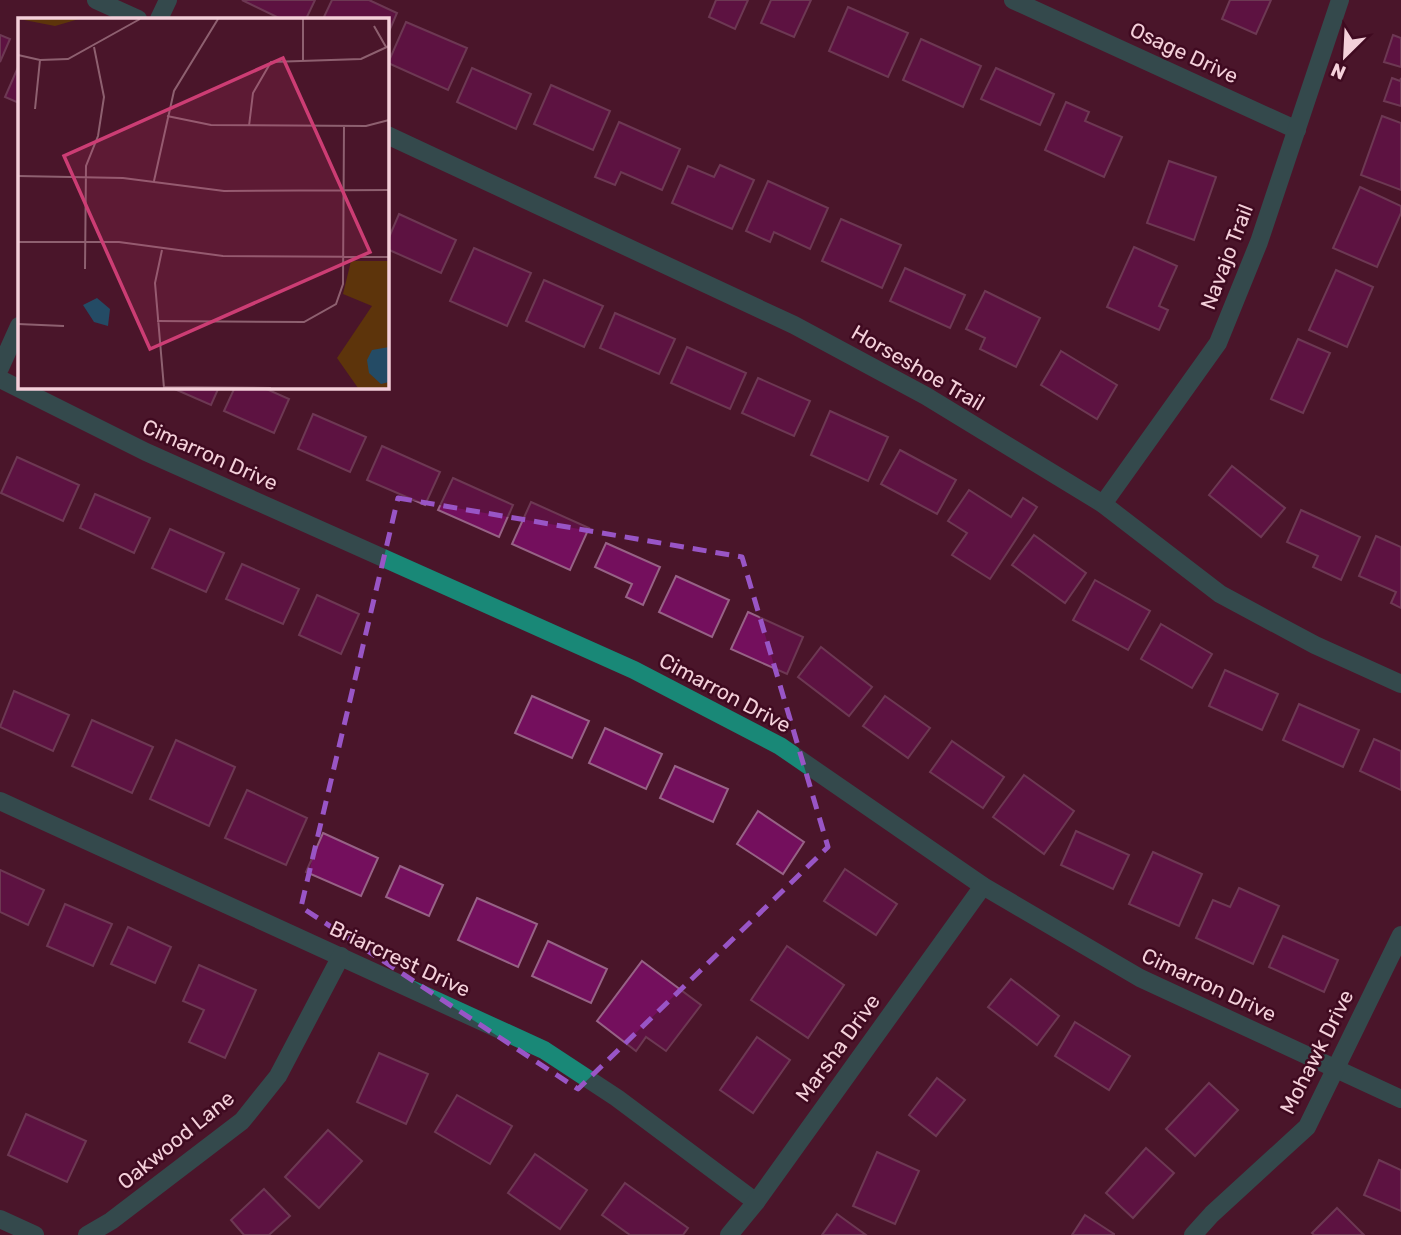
<svg xmlns="http://www.w3.org/2000/svg" width="1401" height="1235" font-family="Rubik,sans-serif">
  <rect width="100%" height="100%" fill="#4a152a"/>
  <!-- building -->
  <g fill="#740f5d" stroke="#976286" stroke-width="2">
    <polygon points="242,0 315,0 306,19 281,19"/>
    <polygon points="332,0 369,0 397,13 387,36 387,19 323,19"/>
    <polygon points="716,0 748,0 735,29 709,17"/>
    <polygon points="771,0 811,0 794,37 761,23"/>
    <polygon points="1230,0 1271,0 1256,34 1222,19"/>
    <polygon points="848,7 908,33 888,77 829,51"/>
    <polygon points="406,22 467,48 448,90 388,63"/>
    <polygon points="0,35 10,39 0,62"/>
    <polygon points="1393,35 1401,38 1401,67 1384,62"/>
    <polygon points="921,39 981,66 963,107 903,80"/>
    <polygon points="19,65 19,103 5,97"/>
    <polygon points="472,68 531,94 516,129 457,102"/>
    <polygon points="996,68 1054,94 1040,125 981,99"/>
    <polygon points="1392,78 1400,81 1401,78 1401,106 1384,101"/>
    <polygon points="551,85 610,111 593,150 534,124"/>
    <polygon points="1066,102 1089,112 1085,121 1122,137 1104,177 1045,150"/>
    <polygon points="1382,116 1401,123 1401,190 1361,175"/>
    <polygon points="619,122 680,149 662,190 621,172 615,185 595,177"/>
    <polygon points="1169,161 1216,177 1194,240 1147,223"/>
    <polygon points="720,165 754,180 732,229 672,203 688,166 714,177"/>
    <polygon points="768,181 828,208 810,249 774,232 770,242 746,231"/>
    <polygon points="1360,187 1401,206 1401,213 1377,267 1333,248"/>
    <polygon points="399,214 456,240 441,273 387,249 387,242"/>
    <polygon points="841,219 901,245 882,288 822,261"/>
    <polygon points="1134,247 1177,266 1159,306 1168,310 1159,330 1107,307"/>
    <polygon points="474,248 531,273 507,326 450,301"/>
    <polygon points="905,268 965,295 950,328 890,301"/>
    <polygon points="1336,270 1373,287 1347,347 1309,330"/>
    <polygon points="544,280 603,306 584,347 526,321"/>
    <polygon points="985,291 1040,318 1016,367 980,349 985,338 966,329"/>
    <polygon points="615,313 675,339 659,374 600,348"/>
    <polygon points="1298,339 1330,353 1303,413 1271,399"/>
    <polygon points="687,347 746,373 730,409 671,383"/>
    <polygon points="1061,351 1117,385 1097,419 1041,385"/>
    <polygon points="758,378 810,401 794,436 742,413"/>
    <polygon points="170,387 219,387 211,405"/>
    <polygon points="235,387 262,387 289,399 274,433 224,411"/>
    <polygon points="830,411 888,437 868,481 811,455"/>
    <polygon points="313,414 366,437 350,472 298,449"/>
    <polygon points="382,446 440,472 425,505 367,480"/>
    <polygon points="900,450 956,480 937,514 881,484"/>
    <polygon points="17,457 79,485 63,521 1,493"/>
    <polygon points="1232,466 1285,508 1261,537 1209,495"/>
    <polygon points="453,478 513,505 499,537 438,510"/>
    <polygon points="969,490 1011,517 1023,498 1037,507 990,579 952,555 967,533 948,521"/>
    <polygon points="95,494 150,518 134,553 80,528"/>
    <polygon points="531,502 589,528 570,570 512,544"/>
    <polygon points="1301,510 1360,537 1341,580 1313,567 1318,556 1287,542"/>
    <polygon points="170,529 224,553 206,592 152,568"/>
    <polygon points="1034,535 1086,573 1065,603 1012,565"/>
    <polygon points="1376,536 1401,547 1401,608 1391,603 1396,592 1359,576"/>
    <polygon points="606,543 660,567 643,605 626,597 632,584 595,567"/>
    <polygon points="242,564 299,589 283,624 226,599"/>
    <polygon points="676,576 729,600 712,637 659,612"/>
    <polygon points="1095,580 1150,611 1128,650 1073,620"/>
    <polygon points="317,595 359,614 341,654 299,635"/>
    <polygon points="748,612 803,637 787,674 731,649"/>
    <polygon points="1161,624 1212,654 1192,688 1141,659"/>
    <polygon points="821,647 872,687 849,716 798,677"/>
    <polygon points="1225,670 1278,694 1262,730 1209,706"/>
    <polygon points="14,691 69,715 53,751 0,727"/>
    <polygon points="532,696 589,721 572,758 515,733"/>
    <polygon points="885,696 930,728 908,758 863,726"/>
    <polygon points="1299,704 1359,730 1343,767 1283,740"/>
    <polygon points="92,720 153,747 132,793 72,766"/>
    <polygon points="605,728 662,754 646,789 589,763"/>
    <polygon points="1374,739 1401,751 1401,790 1360,771"/>
    <polygon points="176,740 235,767 209,826 150,799"/>
    <polygon points="952,741 1004,777 983,808 930,772"/>
    <polygon points="675,766 728,789 713,822 660,798"/>
    <polygon points="1024,775 1074,811 1044,854 993,817"/>
    <polygon points="247,790 307,818 286,865 225,838"/>
    <polygon points="758,811 804,842 783,874 737,844"/>
    <polygon points="1076,831 1129,855 1113,889 1061,865"/>
    <polygon points="323,833 378,858 361,896 306,872"/>
    <polygon points="1153,852 1202,874 1179,926 1129,904"/>
    <polygon points="400,866 443,885 429,916 386,897"/>
    <polygon points="845,869 897,904 876,935 824,901"/>
    <polygon points="0,870 44,890 28,925 0,912"/>
    <polygon points="1239,888 1279,906 1253,964 1196,938 1213,900 1230,907"/>
    <polygon points="477,898 537,924 518,967 458,940"/>
    <polygon points="65,904 112,924 93,966 47,946"/>
    <polygon points="128,927 171,947 155,983 111,964"/>
    <polygon points="1283,936 1338,960 1324,992 1269,967"/>
    <polygon points="548,941 607,969 591,1003 532,976"/>
    <polygon points="787,946 844,985 808,1038 751,1000"/>
    <polygon points="642,961 701,1005 666,1051 646,1037 636,1051 597,1021"/>
    <polygon points="199,965 256,990 225,1058 189,1042 204,1010 183,1001"/>
    <polygon points="1011,979 1059,1016 1037,1045 988,1007"/>
    <polygon points="1075,1022 1130,1056 1109,1090 1055,1056"/>
    <polygon points="757,1037 790,1060 753,1113 720,1090"/>
    <polygon points="379,1053 428,1074 406,1124 357,1102"/>
    <polygon points="937,1078 965,1100 936,1136 909,1115"/>
    <polygon points="1209,1083 1238,1110 1195,1156 1166,1129"/>
    <polygon points="457,1095 512,1126 490,1164 435,1132"/>
    <polygon points="26,1114 86,1141 67,1182 8,1155"/>
    <polygon points="328,1130 362,1161 319,1208 285,1177"/>
    <polygon points="1146,1148 1174,1173 1133,1218 1106,1193"/>
    <polygon points="877,1152 919,1171 895,1224 853,1206"/>
    <polygon points="535,1154 587,1190 560,1229 508,1193"/>
    <polygon points="1379,1160 1401,1170 1401,1211 1364,1195"/>
    <polygon points="625,1183 688,1228 683,1235 630,1235 602,1215"/>
    <polygon points="264,1189 290,1216 269,1235 244,1235 231,1220"/>
    <polygon points="1337,1208 1364,1235 1314,1235 1312,1233"/>
    <polygon points="837,1214 866,1235 822,1235"/>
    <polygon points="1085,1215 1114,1234 1114,1235 1072,1235"/>
  </g>
  <g fill="none" stroke-linecap="round" stroke-linejoin="round">
    <!-- minor -->
    <g stroke="#198877" stroke-width="18">
      <polyline points="96,0 138,19"/>
      <polyline points="1013,0 1297,130"/>
      <polyline points="159,19 168,0"/>
      <polyline points="387,135 794,325 926,396 1103,504 1220,594 1315,645 1401,684"/>
      <polyline points="0,368 19,326"/>
      <polyline points="0,379 146,452 634,670 780,746 983,886 1140,978 1401,1099"/>
      <polyline points="1103,504 1218,343 1259,242 1340,0"/>
      <polyline points="0,801 544,1050 617,1098 756,1202"/>
      <polyline points="0,1219 35,1235"/>
      <polyline points="87,1235 111,1221 242,1121 278,1076 341,956"/>
      <polyline points="729,1235 756,1202 983,886"/>
      <polyline points="1193,1235 1212,1214 1307,1127 1401,935"/>
    </g>
  </g>
  <!-- marked area -->
  <path d="M0 0H1401V1235H0ZM398,498L742,557L828,847L578,1089L301,907Z" fill="#4a152a" fill-opacity=".55" fill-rule="evenodd"/>
  <path fill="none" stroke="#9955c6" stroke-width="5" stroke-dasharray="14 9" stroke-linejoin="round" d="M398,498L742,557L828,847L578,1089L301,907Z"/>
  <g text-anchor="middle" stroke-width="5" stroke-linejoin="round" paint-order="stroke">
    <!-- street labels -->
    <g font-size="21" fill="#f4d0da" stroke="#3f0a20">
      <text transform="translate(1184 53) rotate(25)" y="7">Osage Drive</text>
      <text transform="translate(1227 257) rotate(-69)" y="7">Navajo Trail</text>
      <text transform="translate(918 368) rotate(30)" y="7">Horseshoe Trail</text>
      <text transform="translate(210 455) rotate(24)" y="7">Cimarron Drive</text>
      <text transform="translate(725 693) rotate(28)" y="7">Cimarron Drive</text>
      <text transform="translate(400 959) rotate(25)" y="7">Briarcrest Drive</text>
      <text transform="translate(1209 985) rotate(25)" y="7">Cimarron Drive</text>
      <text transform="translate(838 1048) rotate(-54)" y="7">Marsha Drive</text>
      <text transform="translate(1317 1052) rotate(-63)" y="7">Mohawk Drive</text>
      <text transform="translate(176 1140) rotate(-39)" y="7">Oakwood Lane</text>
    </g>
  </g>
  <!-- overview -->
  <g transform="translate(18 18)">
    <rect width="371" height="371" fill="#4a152a"/>
    <path d="M1,1H61L37,8ZM333,243H371V370H340L319,340L354,288L325,276Z" fill="#5d340b"/>
    <path d="M79,280L92,291L90,308L76,304L65,287ZM371,329V364L363,366L351,355L349,342L354,332Z" fill="#244b65"/>
    <path fill="none" stroke="#8e6070" stroke-width="2" d="M356,8L368,29M0,37L22,42L50,41L122,1M285,43V1M17,91L22,42M149,98L193,107L348,108L371,102M231,108L235,75L253,44L343,41L371,28M0,158L105,160L206,173L371,172M136,163L156,73L200,1M0,224H101L205,238L371,239M144,232L137,265L146,370M67,251L68,148L80,118L86,79L76,29M139,303L286,304L318,286L325,266L326,108M0,306L46,308M146,369L253,370"/>
    <path fill="#cc3d74" fill-opacity="0.15" stroke="#cc3d74" stroke-width="3.5" d="M265,40L352,234L132,331L46,138Z"/>
    <rect width="371" height="371" fill="none" stroke="#f4d0da" stroke-width="3.5"/>
  </g>
  <!-- north arrow -->
  <g transform="translate(1345 56) rotate(204)" stroke="#3f0a20" stroke-width="5" paint-order="stroke">
  <path d="M0-5L12 26L0 18L-12 26Z" fill="#f4d0da"/>
  <text y="-10" font-size="19" font-weight="bold" text-anchor="middle" fill="#f4d0da">N</text>
  </g>
</svg>
